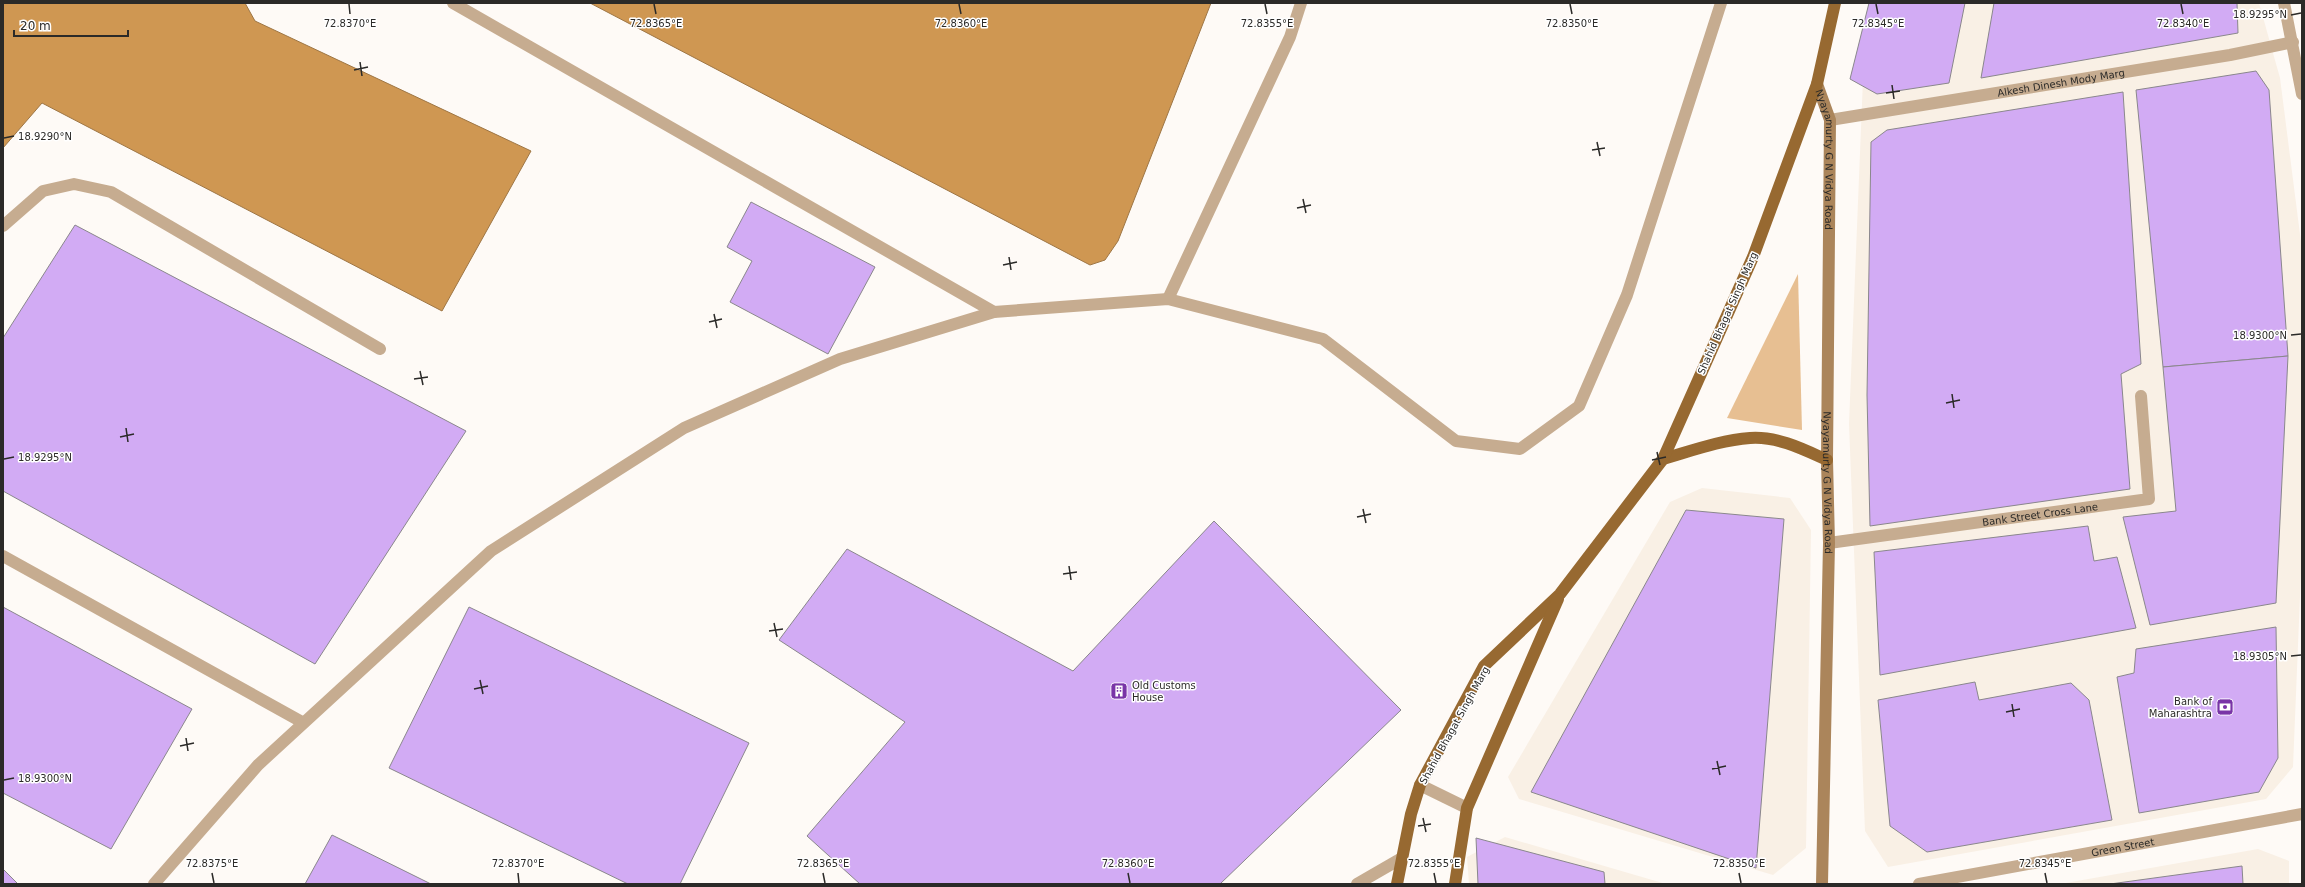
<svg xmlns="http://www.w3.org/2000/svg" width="2305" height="887" font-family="'DejaVu Sans',sans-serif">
  <rect width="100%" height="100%" fill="#fefaf6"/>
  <!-- built -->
  <g fill="#f9f0e5">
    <polygon points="1876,3 2259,3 2280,78 2302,250 2302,548 2293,767 2266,799 1888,867 1865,831 1849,424 1863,79"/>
    <polygon points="1702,488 1790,498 1811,530 1806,848 1773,875 1519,799 1508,777 1670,502"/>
    <polygon points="1505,837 1666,884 1469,884 1467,857"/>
    <polygon points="2258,849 2289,861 2289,884 2060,884"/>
  </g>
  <!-- green -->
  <polygon fill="#e7bf92" points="1798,274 1802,430 1727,418"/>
  <!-- water -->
  <g fill="#cf9752" stroke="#9e7645">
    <polygon points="3,3 245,3 255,21 531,151 442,311 42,103 3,148"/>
    <polygon points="590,3 1211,3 1118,241 1105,260 1090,265"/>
  </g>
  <!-- building -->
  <g fill="#d2abf4" stroke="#8a878c">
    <polygon points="1869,3 1965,3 1949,83 1877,94 1850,79"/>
    <polygon points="1994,3 2237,3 2238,33 1981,78"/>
    <polygon points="2256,71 2269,90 2288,356 2163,367 2136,90"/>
    <polygon points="2123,92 2141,364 2121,374 2130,489 1870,526 1867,395 1871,142 1887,130"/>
    <polygon points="751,202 875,267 828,354 730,302 752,261 727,247"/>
    <polygon points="75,225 466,431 315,664 3,491 3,338"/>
    <polygon points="2288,356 2276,603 2150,625 2123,517 2176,511 2163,367"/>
    <polygon points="1686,510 1784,519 1756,868 1531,792"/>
    <polygon points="1214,521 1401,710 1220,884 860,884 807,836 905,722 779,640 847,549 1073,671"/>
    <polygon points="2088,526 2094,561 2117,557 2136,628 1880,675 1874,552"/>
    <polygon points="3,607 192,709 111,849 3,793"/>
    <polygon points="469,607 749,743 680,884 628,884 389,768"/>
    <polygon points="2276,627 2278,758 2259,792 2139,813 2117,677 2134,673 2136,649"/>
    <polygon points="1975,682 1979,700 2071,683 2089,700 2112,820 1927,852 1890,826 1878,700"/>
    <polygon points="332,835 431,884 305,884"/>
    <polygon points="1476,838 1604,872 1605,884 1478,884"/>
    <polygon points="2242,866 2243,884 2110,884"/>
    <polygon points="3,869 18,884 3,884"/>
  </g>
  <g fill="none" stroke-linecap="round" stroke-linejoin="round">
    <!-- lane -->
    <g stroke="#c6ac90" stroke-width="12">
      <polyline points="453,3 994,312"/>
      <polyline points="3,226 43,191 74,184 111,192 380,349"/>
      <polyline points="1168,299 1290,37 1301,3"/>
      <polyline points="3,556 302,722"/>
      <polyline points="154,884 258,765 491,551 684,428 840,359 994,312 1168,299 1323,339 1456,441 1520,449 1579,406 1627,295 1721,3"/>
      <polyline points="1357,884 1402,858"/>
    </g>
    <!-- street -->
    <g stroke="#c6ac90" stroke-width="12">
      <polyline points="2284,3 2302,94"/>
      <path id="s1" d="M1830,120L2230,55L2293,42"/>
      <path id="s2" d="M1829,543L2149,499L2141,396"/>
      <polyline points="1420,785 1467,808"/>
      <path id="s3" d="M1919,884L2302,814"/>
    </g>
    <!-- secondary -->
    <path stroke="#ab855b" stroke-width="12" id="s4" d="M1817,84L1830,120L1827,460L1829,543L1822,884"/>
    <!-- primary -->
    <g stroke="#976931" stroke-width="12">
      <path d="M1663,459C1691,451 1721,440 1750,438C1777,436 1803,449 1827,460"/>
      <polyline points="1397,884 1411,814 1420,785 1484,666 1560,594 1663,459 1753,257 1817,84 1835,3"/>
      <polyline points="1455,884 1467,808 1558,599"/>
    </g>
  </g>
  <!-- ticks -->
  <path fill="none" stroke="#2b2a28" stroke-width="1.5" d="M349,4L350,14M654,4L656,14M959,4L961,14M1265,4L1267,14M1570,4L1572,14M1876,4L1878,14M2181,4L2183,14M2291,15L2301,13M360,62L362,76M354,70L368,67M1892,85L1894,99M1886,93L1900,91M4,138L14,136M1597,142L1600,156M1592,150L1605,148M1303,199L1306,213M1297,208L1311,205M1009,257L1011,270M1003,265L1017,262M714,314L717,328M709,322L722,319M2291,335L2301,334M420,371L423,385M414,379L428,377M1952,394L1954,408M1946,403L1960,400M126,428L128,442M120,437L134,434M1657,452L1660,465M4,459L14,457M1652,460L1666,457M1363,509L1366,523M1357,517L1371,514M1069,566L1071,580M1063,574L1077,572M774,623L777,637M769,631L783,629M2291,656L2301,655M480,680L483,694M474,689L488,686M2012,704L2014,717M2006,712L2020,709M186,738L188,751M180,746L194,743M1717,761L1720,775M1712,769L1726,766M4,780L14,778M1423,818L1426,832M1418,826L1431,824M212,873L214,883M518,873L519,883M823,873L825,883M1128,873L1130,883M1434,873L1436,883M1739,873L1741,883M2045,873L2047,883"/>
  <!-- icons -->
  <defs>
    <g id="building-square" transform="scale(0.9)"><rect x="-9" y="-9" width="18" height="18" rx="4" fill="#7934a7" stroke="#fff"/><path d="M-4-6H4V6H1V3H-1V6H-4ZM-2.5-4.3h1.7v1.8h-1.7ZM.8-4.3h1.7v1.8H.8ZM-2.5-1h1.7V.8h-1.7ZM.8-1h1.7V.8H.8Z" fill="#fff"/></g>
    <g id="bank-square" transform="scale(0.9)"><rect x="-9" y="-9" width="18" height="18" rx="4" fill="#7934a7" stroke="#fff"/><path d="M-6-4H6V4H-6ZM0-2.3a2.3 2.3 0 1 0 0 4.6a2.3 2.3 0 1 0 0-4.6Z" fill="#fff"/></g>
  </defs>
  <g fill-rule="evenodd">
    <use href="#building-square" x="1119" y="691"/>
    <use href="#bank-square" x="2225" y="707"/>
  </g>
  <g text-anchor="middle" stroke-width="3" stroke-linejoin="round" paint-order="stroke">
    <!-- street labels -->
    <g font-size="10" fill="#2b2a28" stroke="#fff">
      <text dy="4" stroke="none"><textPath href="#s1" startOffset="234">Alkesh Dinesh Mody Marg</textPath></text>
      <text dy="4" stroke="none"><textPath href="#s4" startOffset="77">Nyayamurty G N Vidya Road</textPath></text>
      <text transform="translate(1727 313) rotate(-66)" y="4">Shahid Bhagat Singh Marg</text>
      <text dy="4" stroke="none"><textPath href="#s4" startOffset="401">Nyayamurty G N Vidya Road</textPath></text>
      <text dy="4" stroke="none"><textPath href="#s2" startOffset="213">Bank Street Cross Lane</textPath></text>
      <text transform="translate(1454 725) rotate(-61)" y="4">Shahid Bhagat Singh Marg</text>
      <text dy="4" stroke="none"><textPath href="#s3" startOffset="207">Green Street</textPath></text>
    </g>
    <!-- poi labels -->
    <g font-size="10" fill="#2b2a28" stroke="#fff" text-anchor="start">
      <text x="1132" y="689">Old Customs<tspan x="1132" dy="12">House</tspan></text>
      <text x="2212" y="705" text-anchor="end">Bank of<tspan x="2212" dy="12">Maharashtra</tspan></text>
    </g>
  </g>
  <g font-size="10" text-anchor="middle" fill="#2b2a28" stroke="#fff" stroke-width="3" stroke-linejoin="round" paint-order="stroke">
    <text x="2260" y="18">18.9295°N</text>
    <text x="350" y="27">72.8370°E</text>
    <text x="656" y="27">72.8365°E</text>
    <text x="961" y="27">72.8360°E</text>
    <text x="1267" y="27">72.8355°E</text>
    <text x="1572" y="27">72.8350°E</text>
    <text x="1878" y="27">72.8345°E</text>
    <text x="2183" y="27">72.8340°E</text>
    <text x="45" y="140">18.9290°N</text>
    <text x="2260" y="339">18.9300°N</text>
    <text x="45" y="461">18.9295°N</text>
    <text x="2260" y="660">18.9305°N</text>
    <text x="45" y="782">18.9300°N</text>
    <text x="212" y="867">72.8375°E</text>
    <text x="518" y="867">72.8370°E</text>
    <text x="823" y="867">72.8365°E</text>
    <text x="1128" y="867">72.8360°E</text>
    <text x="1434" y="867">72.8355°E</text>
    <text x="1739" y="867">72.8350°E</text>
    <text x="2045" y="867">72.8345°E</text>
  </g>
  <!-- border -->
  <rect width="2305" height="887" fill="none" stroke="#2b2a28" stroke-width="8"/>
  <!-- scale -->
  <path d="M14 30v6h114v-6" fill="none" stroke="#2b2a28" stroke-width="2"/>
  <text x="20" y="30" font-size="12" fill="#2b2a28" stroke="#ffffff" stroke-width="3" paint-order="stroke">20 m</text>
</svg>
